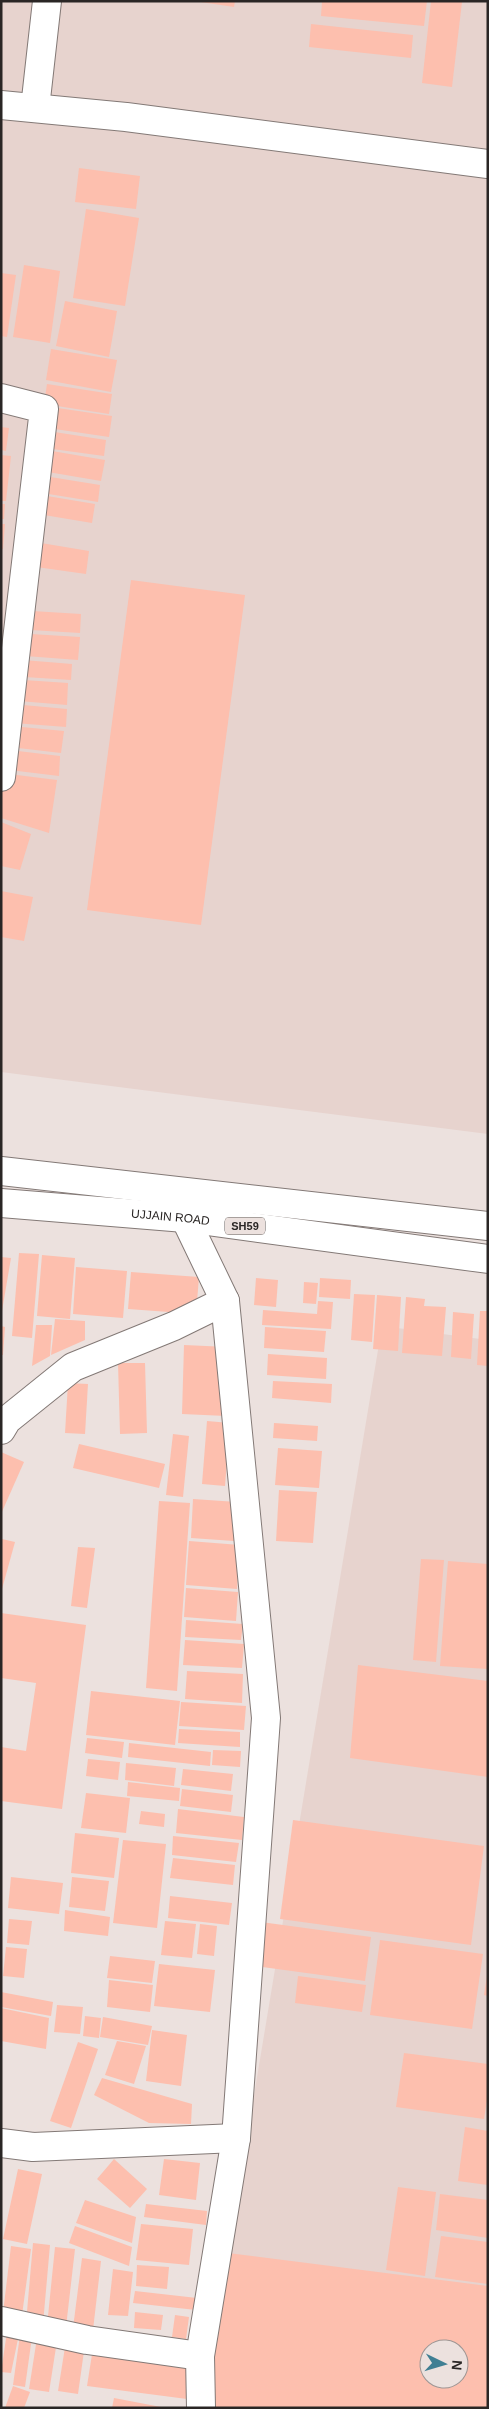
<svg xmlns="http://www.w3.org/2000/svg" width="489" height="2409" font-family="Arial,sans-serif">
  <rect width="100%" height="100%" fill="#ece1de"/>
  <!-- built -->
  <g fill="#e7d3ce" fill-rule="evenodd">
    <polygon points="1,1 488,1 488,1134 1,1072"/>
    <path d="M382,1326L488,1340V2408H202ZM429,2349H459V2379H429Z"/>
  </g>
  <!-- building -->
  <g fill="#fdbfae" fill-rule="evenodd">
    <polygon points="194,1 235,1 234,7"/>
    <polygon points="322,1 427,1 424,26 321,16"/>
    <polygon points="431,1 462,2 452,87 422,83"/>
    <polygon points="311,24 413,35 411,58 309,47"/>
    <polygon points="79,168 140,176 136,209 75,202"/>
    <polygon points="86,209 139,218 125,306 73,298"/>
    <polygon points="24,265 60,271 50,343 13,337"/>
    <polygon points="1,273 16,275 7,337 1,336"/>
    <polygon points="65,301 117,311 109,357 56,346"/>
    <polygon points="51,349 117,360 111,392 46,380"/>
    <polygon points="47,384 112,394 109,414 44,404"/>
    <polygon points="51,407 112,416 109,437 48,428"/>
    <polygon points="1,427 9,428 6,451 1,450"/>
    <polygon points="48,431 106,440 104,456 45,448"/>
    <polygon points="46,450 105,460 101,481 42,471"/>
    <polygon points="1,455 11,456 6,501 1,501"/>
    <polygon points="38,475 100,485 98,502 36,492"/>
    <polygon points="35,494 95,504 92,523 32,513"/>
    <polygon points="1,504 5,504 4,519 1,519"/>
    <polygon points="1,524 5,524 3,549 1,549"/>
    <polygon points="23,540 89,551 86,574 22,565"/>
    <polygon points="131,580 245,595 201,925 87,910"/>
    <polygon points="16,610 81,614 80,633 14,629"/>
    <polygon points="14,633 80,637 78,660 12,655"/>
    <polygon points="11,659 72,664 71,680 9,676"/>
    <polygon points="9,679 68,683 67,705 7,700"/>
    <polygon points="1,703 67,709 66,727 1,722"/>
    <polygon points="1,725 64,731 61,753 1,746"/>
    <polygon points="1,749 60,756 59,776 1,769"/>
    <polygon points="1,773 57,780 49,833 1,818"/>
    <polygon points="1,822 31,834 20,870 1,866"/>
    <polygon points="1,891 33,897 24,941 1,937"/>
    <polygon points="19,1253 39,1254 32,1338 12,1336"/>
    <polygon points="42,1255 75,1258 70,1319 37,1316"/>
    <polygon points="1,1257 11,1258 2,1311 1,1311"/>
    <polygon points="76,1267 127,1271 123,1318 73,1314"/>
    <polygon points="131,1272 199,1277 196,1314 128,1309"/>
    <polygon points="256,1278 278,1280 276,1307 254,1305"/>
    <polygon points="320,1278 351,1280 350,1299 319,1297"/>
    <polygon points="304,1282 318,1283 316,1304 303,1303"/>
    <polygon points="354,1294 375,1295 372,1342 351,1340"/>
    <polygon points="377,1295 401,1297 398,1351 373,1349"/>
    <polygon points="406,1297 425,1299 424,1306 446,1307 442,1356 402,1353"/>
    <polygon points="318,1301 333,1302 331,1329 262,1325 263,1310 317,1314"/>
    <polygon points="480,1311 488,1311 488,1366 477,1365"/>
    <polygon points="453,1312 474,1314 471,1359 451,1357"/>
    <polygon points="55,1319 85,1321 85,1340 51,1355"/>
    <polygon points="36,1325 52,1325 50,1356 32,1366"/>
    <polygon points="1,1326 5,1327 3,1355 1,1355"/>
    <polygon points="265,1327 326,1331 324,1352 264,1348"/>
    <polygon points="184,1345 228,1347 226,1416 182,1414"/>
    <polygon points="268,1354 327,1358 326,1379 267,1375"/>
    <polygon points="118,1363 145,1363 147,1433 120,1434"/>
    <polygon points="273,1381 332,1384 331,1403 272,1398"/>
    <polygon points="68,1383 88,1384 85,1434 65,1433"/>
    <polygon points="207,1421 230,1423 225,1486 202,1484"/>
    <polygon points="274,1423 318,1426 317,1441 273,1438"/>
    <polygon points="173,1434 189,1436 183,1497 166,1495"/>
    <polygon points="79,1444 165,1464 159,1488 73,1468"/>
    <polygon points="278,1448 322,1451 319,1488 275,1485"/>
    <polygon points="1,1452 24,1462 1,1514"/>
    <polygon points="279,1490 317,1492 313,1543 276,1541"/>
    <polygon points="193,1499 237,1502 234,1541 191,1538"/>
    <polygon points="159,1501 190,1503 177,1691 146,1688"/>
    <polygon points="2,1539 15,1542 2,1589 1,1543"/>
    <polygon points="189,1541 240,1545 237,1589 186,1585"/>
    <polygon points="78,1547 95,1548 87,1608 71,1606"/>
    <polygon points="421,1559 444,1560 436,1662 413,1660"/>
    <polygon points="448,1561 488,1564 488,1669 440,1666"/>
    <polygon points="186,1588 238,1592 236,1621 184,1617"/>
    <polygon points="1,1613 86,1625 62,1809 1,1801 1,1747 26,1751 36,1683 1,1678"/>
    <polygon points="186,1620 243,1624 241,1640 185,1637"/>
    <polygon points="185,1640 244,1644 242,1668 183,1665"/>
    <polygon points="358,1665 488,1681 488,1777 350,1758"/>
    <polygon points="187,1671 243,1674 242,1703 185,1699"/>
    <polygon points="91,1691 180,1701 175,1745 86,1735"/>
    <polygon points="181,1702 246,1706 244,1730 179,1726"/>
    <polygon points="179,1729 240,1732 240,1747 178,1743"/>
    <polygon points="87,1738 124,1742 122,1758 85,1753"/>
    <polygon points="129,1743 211,1752 210,1766 128,1757"/>
    <polygon points="213,1750 241,1751 240,1767 212,1765"/>
    <polygon points="88,1759 120,1762 118,1780 86,1776"/>
    <polygon points="126,1763 176,1768 174,1786 125,1780"/>
    <polygon points="183,1769 233,1774 231,1791 181,1785"/>
    <polygon points="128,1782 180,1788 179,1801 127,1796"/>
    <polygon points="182,1789 233,1795 231,1812 180,1806"/>
    <polygon points="86,1793 130,1798 126,1833 81,1828"/>
    <polygon points="178,1809 244,1817 242,1840 176,1833"/>
    <polygon points="141,1811 165,1814 164,1827 139,1824"/>
    <polygon points="293,1820 484,1846 471,1945 280,1919"/>
    <polygon points="75,1833 119,1838 114,1878 71,1873"/>
    <polygon points="173,1836 239,1843 236,1862 172,1855"/>
    <polygon points="123,1840 166,1844 157,1928 113,1923"/>
    <polygon points="173,1858 235,1865 233,1885 170,1878"/>
    <polygon points="11,1877 63,1883 59,1914 8,1908"/>
    <polygon points="72,1877 109,1881 105,1911 69,1907"/>
    <polygon points="170,1896 232,1903 229,1925 168,1918"/>
    <polygon points="65,1910 110,1917 108,1936 64,1931"/>
    <polygon points="9,1919 32,1921 29,1945 7,1943"/>
    <polygon points="165,1921 196,1924 192,1958 161,1955"/>
    <polygon points="261,1922 371,1937 365,1981 255,1966"/>
    <polygon points="200,1924 217,1926 214,1956 197,1954"/>
    <polygon points="380,1940 483,1954 472,2029 370,2015"/>
    <polygon points="6,1947 27,1949 24,1978 3,1976"/>
    <polygon points="110,1956 155,1961 152,1983 107,1978"/>
    <polygon points="159,1964 215,1970 210,2012 154,2006"/>
    <polygon points="298,1976 366,1985 362,2012 295,2003"/>
    <polygon points="487,1976 488,1976 488,1996 484,1995"/>
    <polygon points="109,1980 153,1985 150,2012 107,2007"/>
    <polygon points="1,1992 53,2002 51,2016 1,2007"/>
    <polygon points="57,2005 83,2007 80,2034 54,2032"/>
    <polygon points="1,2008 49,2018 46,2049 1,2041"/>
    <polygon points="85,2016 101,2018 99,2038 83,2036"/>
    <polygon points="103,2017 152,2026 148,2045 100,2037"/>
    <polygon points="152,2030 187,2035 181,2086 146,2081"/>
    <polygon points="117,2041 146,2046 134,2084 105,2075"/>
    <polygon points="78,2042 98,2049 71,2128 50,2121"/>
    <polygon points="404,2053 488,2064 488,2094 484,2119 396,2107"/>
    <polygon points="102,2078 192,2104 191,2124 149,2123 94,2095"/>
    <polygon points="465,2127 488,2131 488,2185 458,2181"/>
    <polygon points="114,2159 147,2189 130,2208 97,2179"/>
    <polygon points="164,2159 200,2163 196,2200 159,2195"/>
    <polygon points="18,2169 42,2174 27,2244 3,2239"/>
    <polygon points="398,2187 436,2192 425,2276 386,2270"/>
    <polygon points="440,2194 488,2200 488,2238 436,2230"/>
    <polygon points="85,2200 136,2217 132,2243 76,2223"/>
    <polygon points="146,2204 207,2211 206,2225 144,2217"/>
    <polygon points="141,2224 193,2229 189,2265 136,2260"/>
    <polygon points="75,2226 132,2247 129,2266 69,2243"/>
    <polygon points="441,2236 488,2242 488,2284 435,2277"/>
    <polygon points="33,2243 50,2245 43,2324 26,2323"/>
    <polygon points="11,2246 31,2249 22,2315 3,2313"/>
    <polygon points="55,2247 75,2249 66,2327 47,2326"/>
    <path d="M228,2253L488,2286V2408H207ZM429,2349H459V2379H429Z"/>
    <polygon points="82,2258 101,2261 93,2330 73,2328"/>
    <polygon points="137,2265 169,2267 167,2289 136,2286"/>
    <polygon points="113,2269 133,2272 128,2316 108,2315"/>
    <polygon points="135,2291 197,2298 196,2310 133,2303"/>
    <polygon points="135,2312 163,2315 161,2330 134,2328"/>
    <polygon points="175,2315 189,2317 186,2339 172,2337"/>
    <polygon points="7,2332 19,2334 11,2373 1,2372"/>
    <polygon points="20,2335 32,2337 25,2387 13,2385"/>
    <polygon points="37,2338 57,2341 49,2392 29,2389"/>
    <polygon points="66,2341 85,2344 78,2394 58,2391"/>
    <polygon points="93,2348 192,2362 187,2399 87,2386"/>
    <polygon points="13,2386 30,2392 24,2408 5,2408"/>
    <polygon points="114,2398 161,2407 160,2408 112,2408"/>
  </g>
  <g fill="none" stroke-linecap="round" stroke-linejoin="round">
    <!-- minor casing -->
    <g stroke="#837976" stroke-width="30">
      <g id="minor">
        <polyline points="1,105 126,117 488,164"/>
        <polyline points="35,108 47,1"/>
        <polyline points="1,398 44,409 1,777"/>
        <polyline points="185,1218 225,1301 266,1718 236,2138 200,2356 201,2408"/>
        <polyline points="1,1430 7,1420 73,1367 174,1326 225,1301"/>
        <polyline points="1,2143 33,2147 236,2138"/>
        <polyline points="1,2321 87,2340 200,2356"/>
      </g>
    </g>
    <!-- major casing -->
    <g stroke="#837976" stroke-width="30">
      <g id="major">
        <polyline points="1,1171 488,1226"/>
        <path id="s1" d="M1,1203L185,1218L488,1259"/>
      </g>
    </g>
    <!-- minor -->
    <use href="#minor" stroke="#fff" stroke-width="28"/>
    <!-- major -->
    <use href="#major" stroke="#fff" stroke-width="28"/>
  </g>
  <g text-anchor="middle" stroke-width="5" stroke-linejoin="round" paint-order="stroke">
    <!-- shield labels -->
    <rect fill="#ece1de" stroke="#645e5c" stroke-width="1" x="225" y="1217.5" width="40" height="17" rx="4"/>
    <g font-size="11" font-weight="bold" fill="#2a2625">
      <text x="245" y="1230">SH59</text>
    </g>
    <!-- street labels -->
    <g font-size="12" fill="#2a2625" stroke="#ece1de">
      <text dy="4" stroke="none"><textPath href="#s1" startOffset="170">UJJAIN ROAD</textPath></text>
    </g>
  </g>
  <!-- border -->
  <rect width="489" height="2409" fill="none" stroke="#2a2625" stroke-width="5"/>
  <!-- north arrow -->
  <g transform="translate(444 2364) rotate(95)"><circle r="24" fill="#ece1de" stroke="#9e9694"/>
  <path d="M0-4L9 19L0 12L-9 19Z" fill="#407f93"/>
  <text y="-8" font-size="14" font-weight="bold" text-anchor="middle" fill="#2a2625">N</text>
  </g>
</svg>
